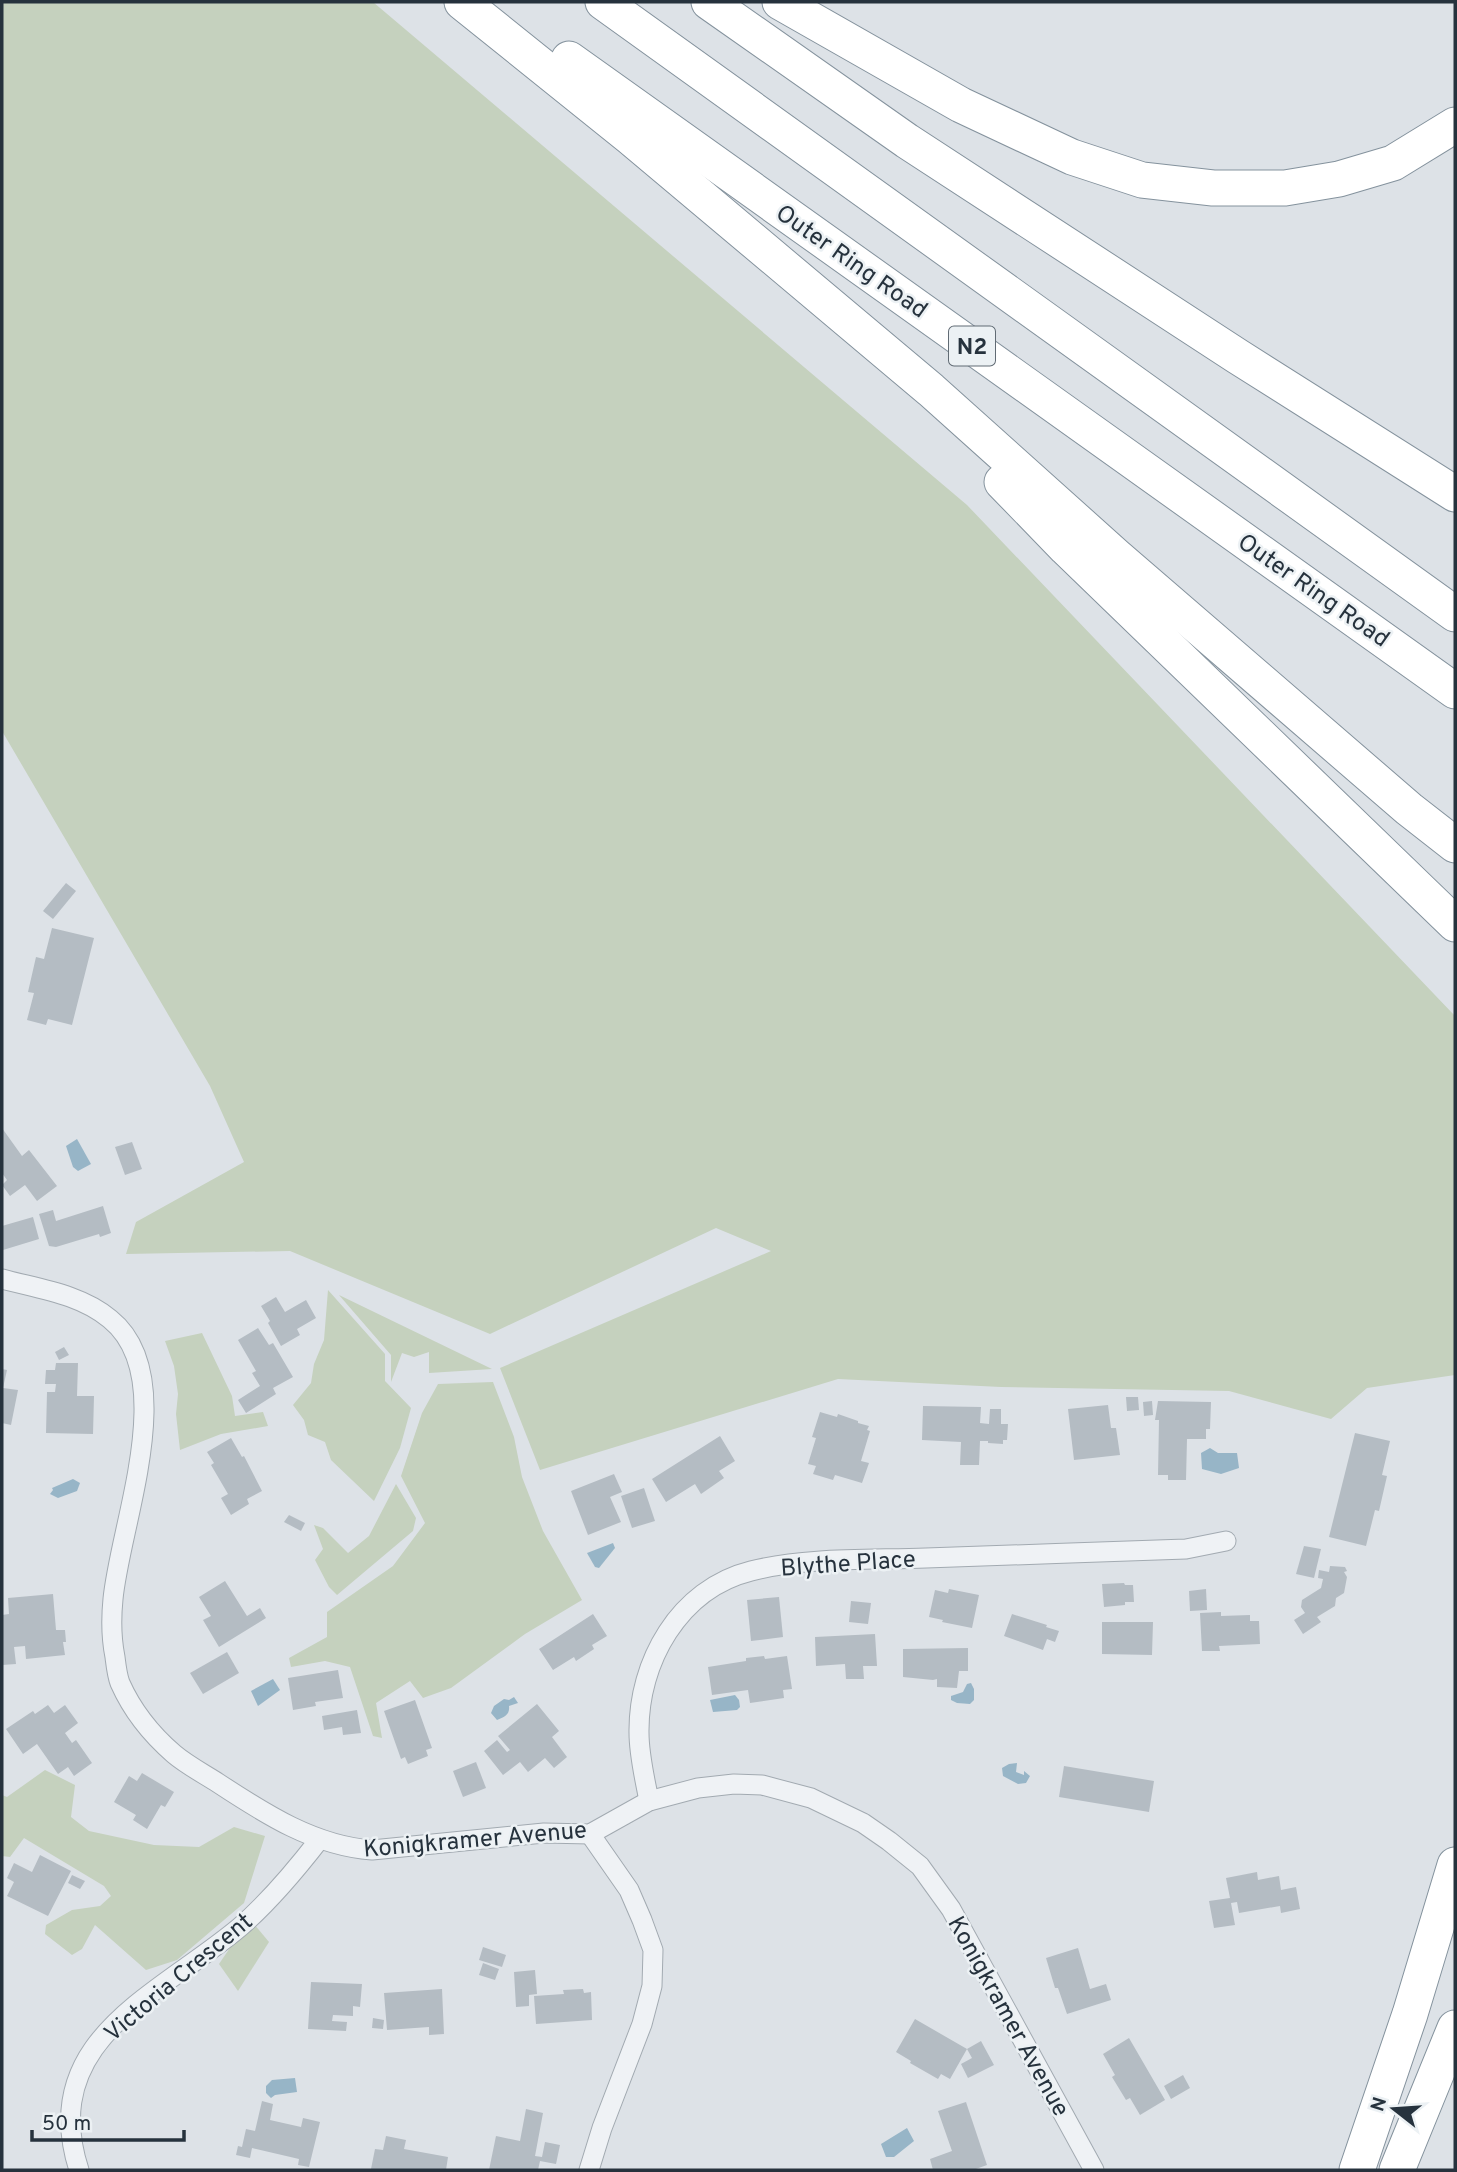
<svg xmlns="http://www.w3.org/2000/svg" width="1457" height="2172" font-family="Overpass,sans-serif">
  <rect width="100%" height="100%" fill="#dde2e7"/>
  <!-- green -->
  <g fill="#c5d1be">
    <polygon points="2,2 373,2 967,505 1455,1016 1455,1375 1367,1388 1331,1419 1229,1391 1001,1387 838,1379 540,1470 500,1368 771,1251 716,1228 490,1334 290,1251 126,1254 136,1222 244,1162 210,1086 2,731"/>
    <polygon points="328,1290 385,1354 385,1381 411,1408 400,1448 374,1501 331,1460 325,1442 308,1435 304,1420 293,1405 311,1383 314,1364 324,1340"/>
    <polygon points="339,1295 492,1369 429,1373 429,1352 414,1357 402,1353 391,1382 391,1355"/>
    <polygon points="202,1333 232,1396 235,1416 263,1412 268,1426 221,1434 180,1450 176,1414 178,1394 174,1366 165,1341"/>
    <polygon points="493,1382 514,1437 522,1477 543,1531 582,1600 525,1634 451,1688 423,1698 410,1681 376,1703 382,1738 373,1736 350,1667 325,1661 291,1667 289,1658 327,1637 327,1612 393,1566 425,1523 401,1476 422,1413 438,1384"/>
    <polygon points="396,1484 416,1518 413,1531 337,1595 329,1587 315,1560 323,1549 314,1525 323,1528 348,1553 369,1536"/>
    <polygon points="45,1770 75,1785 71,1817 89,1831 154,1845 199,1847 234,1827 265,1836 244,1903 177,1960 146,1970 95,1925 82,1949 72,1955 45,1934 46,1925 72,1910 100,1906 111,1896 104,1886 24,1838 10,1857 2,1856 2,1795 7,1797"/>
    <polygon points="254,1924 269,1942 238,1991 219,1964 236,1939"/>
  </g>
  <!-- water -->
  <g fill="#97b5c7">
    <polygon points="77,1139 91,1164 78,1171 73,1167 66,1146"/>
    <polygon points="1210,1448 1218,1453 1237,1453 1239,1468 1221,1474 1202,1469 1201,1453"/>
    <polygon points="73,1479 80,1483 77,1491 58,1498 50,1494 53,1490 52,1488"/>
    <polygon points="613,1543 615,1548 599,1568 595,1567 587,1553"/>
    <polygon points="273,1679 280,1690 258,1706 251,1691"/>
    <polygon points="971,1683 974,1689 974,1700 970,1704 957,1703 951,1700 951,1696 963,1692 967,1684"/>
    <polygon points="735,1695 739,1700 740,1707 737,1710 713,1712 710,1700"/>
    <path d="M514,1697L518,1703L509,1706C510,1715 504,1717 497,1720L491,1713L494,1706L504,1699L509,1700Z"/>
    <polygon points="1017,1763 1016,1772 1024,1775 1024,1771 1030,1776 1026,1783 1018,1784 1003,1776 1002,1768 1009,1764"/>
    <polygon points="295,2078 297,2092 275,2095 271,2098 266,2093 266,2086 272,2080"/>
    <polygon points="907,2128 914,2141 894,2157 886,2157 881,2144"/>
  </g>
  <!-- building -->
  <g fill="#b4bcc3">
    <polygon points="66,883 76,891 53,919 43,911"/>
    <polygon points="52,928 94,938 72,1025 48,1019 46,1025 27,1020 34,993 28,992 36,957 44,959"/>
    <polygon points="2,1128 22,1156 29,1150 57,1186 37,1201 25,1185 10,1196 2,1185 7,1180 2,1173"/>
    <polygon points="132,1142 142,1169 125,1175 115,1147"/>
    <polygon points="103,1206 111,1233 100,1237 99,1234 56,1247 49,1246 39,1214 53,1210 56,1221"/>
    <polygon points="33,1217 39,1239 3,1250 2,1226"/>
    <polygon points="276,1297 285,1312 306,1300 316,1318 297,1329 300,1335 281,1346 268,1323 270,1321 261,1306"/>
    <polygon points="258,1328 269,1345 273,1343 293,1377 273,1388 276,1394 246,1413 238,1400 260,1386 252,1373 256,1371 238,1340"/>
    <polygon points="64,1347 69,1355 59,1360 55,1352"/>
    <polygon points="56,1363 78,1363 77,1396 94,1396 93,1434 46,1433 47,1392 55,1392 56,1384 45,1384 46,1370 55,1370"/>
    <polygon points="2,1369 7,1370 3,1388 18,1390 11,1425 2,1423"/>
    <polygon points="1126,1397 1138,1397 1139,1410 1127,1411"/>
    <polygon points="1152,1401 1153,1415 1144,1416 1143,1402"/>
    <polygon points="1158,1401 1211,1402 1210,1429 1206,1429 1206,1439 1187,1439 1186,1480 1168,1480 1168,1475 1158,1475 1159,1420 1155,1420"/>
    <polygon points="1108,1405 1111,1428 1116,1428 1120,1455 1074,1460 1068,1409"/>
    <polygon points="923,1406 981,1407 980,1423 989,1424 990,1409 1001,1409 1001,1424 1008,1424 1007,1440 1003,1440 1003,1444 988,1443 988,1441 980,1441 979,1465 960,1465 961,1442 922,1440"/>
    <polygon points="820,1412 837,1417 838,1414 858,1421 858,1423 869,1426 867,1430 870,1431 861,1461 869,1463 862,1483 835,1475 833,1480 813,1474 816,1466 808,1464 816,1438 812,1437"/>
    <polygon points="1355,1433 1390,1441 1382,1475 1387,1476 1379,1511 1375,1510 1366,1546 1329,1537"/>
    <polygon points="720,1436 735,1461 719,1471 724,1478 701,1494 695,1484 666,1502 652,1479"/>
    <polygon points="231,1438 242,1457 244,1456 262,1491 247,1499 249,1504 231,1515 221,1498 228,1494 211,1465 214,1463 207,1452"/>
    <polygon points="614,1474 622,1492 610,1497 621,1522 588,1535 571,1491"/>
    <polygon points="644,1488 655,1521 632,1528 621,1496"/>
    <polygon points="289,1515 305,1523 301,1531 284,1522"/>
    <polygon points="1304,1546 1321,1549 1314,1578 1296,1574"/>
    <polygon points="1330,1566 1345,1567 1347,1571 1344,1572 1347,1577 1344,1593 1336,1598 1335,1606 1317,1617 1321,1622 1303,1634 1294,1620 1305,1613 1301,1607 1302,1600 1321,1588 1323,1579 1318,1578 1319,1570 1329,1572"/>
    <polygon points="225,1581 247,1616 260,1608 266,1618 219,1647 203,1620 211,1616 199,1597"/>
    <polygon points="1124,1583 1125,1585 1133,1585 1134,1602 1125,1602 1125,1605 1104,1607 1102,1584"/>
    <polygon points="949,1589 979,1595 972,1628 942,1622 943,1620 929,1617 935,1590 948,1593"/>
    <polygon points="1206,1589 1207,1610 1190,1611 1189,1591"/>
    <polygon points="53,1594 56,1630 65,1630 66,1642 63,1642 65,1655 26,1659 25,1646 14,1647 16,1664 2,1665 2,1615 9,1614 8,1598"/>
    <polygon points="779,1597 783,1637 751,1641 747,1600"/>
    <polygon points="851,1601 871,1603 868,1624 849,1622"/>
    <polygon points="1221,1612 1221,1616 1250,1615 1250,1621 1259,1621 1260,1644 1219,1646 1220,1651 1202,1651 1200,1613"/>
    <polygon points="593,1614 607,1636 592,1645 594,1649 576,1661 574,1657 553,1670 539,1649"/>
    <polygon points="1012,1614 1047,1625 1046,1627 1059,1631 1055,1642 1047,1639 1043,1650 1004,1636"/>
    <polygon points="1102,1622 1153,1622 1152,1655 1102,1654"/>
    <polygon points="875,1634 877,1666 863,1666 864,1679 846,1679 845,1664 816,1666 815,1637"/>
    <polygon points="968,1648 968,1671 959,1671 957,1688 937,1687 937,1679 933,1680 903,1677 903,1649"/>
    <polygon points="227,1652 239,1673 203,1694 190,1673"/>
    <polygon points="764,1656 765,1659 787,1656 792,1689 783,1690 784,1698 750,1703 748,1690 712,1695 708,1667 746,1661 746,1658"/>
    <polygon points="338,1670 343,1698 315,1702 316,1706 293,1710 288,1678"/>
    <polygon points="415,1700 432,1748 426,1750 428,1756 408,1764 405,1757 401,1759 384,1711"/>
    <polygon points="537,1704 559,1731 552,1737 567,1757 554,1768 545,1758 528,1772 520,1762 503,1775 484,1751 497,1740 507,1752 510,1750 498,1736"/>
    <polygon points="48,1705 54,1713 65,1705 78,1723 65,1733 72,1743 76,1740 92,1763 74,1776 68,1767 58,1774 37,1744 23,1754 6,1729 33,1711 35,1714"/>
    <polygon points="357,1710 361,1733 343,1735 342,1727 324,1730 322,1716"/>
    <polygon points="476,1762 486,1788 463,1797 453,1771"/>
    <polygon points="1064,1766 1154,1781 1149,1812 1059,1797"/>
    <polygon points="142,1773 174,1792 165,1807 161,1805 147,1829 133,1820 136,1815 114,1802 129,1776 137,1781"/>
    <polygon points="40,1855 71,1871 48,1916 7,1896 14,1882 7,1878 14,1863 32,1872"/>
    <polygon points="1257,1872 1258,1880 1279,1876 1281,1890 1296,1887 1300,1909 1281,1913 1280,1906 1239,1913 1237,1902 1231,1903 1235,1925 1214,1928 1209,1901 1230,1898 1226,1878"/>
    <polygon points="72,1875 85,1881 80,1889 68,1883"/>
    <polygon points="483,1947 506,1955 502,1967 479,1960"/>
    <polygon points="1078,1948 1090,1989 1106,1984 1111,2000 1067,2014 1058,1988 1055,1988 1046,1958"/>
    <polygon points="483,1963 499,1969 495,1980 479,1975"/>
    <polygon points="535,1970 537,1994 529,1995 529,2006 516,2007 514,1972"/>
    <polygon points="311,1982 362,1984 360,2007 353,2006 353,2016 333,2015 332,2021 347,2022 346,2031 308,2029"/>
    <polygon points="442,1989 444,2034 429,2035 429,2027 387,2030 384,1993"/>
    <polygon points="583,1989 584,1993 591,1992 592,2020 536,2024 534,1996 564,1994 563,1990"/>
    <polygon points="373,2018 384,2020 383,2029 372,2028"/>
    <polygon points="915,2019 967,2049 950,2079 941,2074 938,2079 910,2063 911,2061 896,2052"/>
    <polygon points="1129,2038 1165,2100 1140,2115 1130,2098 1126,2100 1112,2077 1115,2075 1103,2054"/>
    <polygon points="981,2041 994,2065 968,2078 961,2064 972,2058 967,2049"/>
    <polygon points="1183,2075 1190,2088 1171,2099 1164,2086"/>
    <polygon points="262,2101 273,2104 270,2120 301,2127 303,2118 320,2122 309,2167 298,2165 299,2159 252,2148 250,2158 236,2155 238,2146 242,2147 246,2129 255,2131"/>
    <polygon points="966,2102 987,2165 973,2170 933,2170 930,2159 952,2151 938,2111"/>
    <polygon points="526,2109 543,2113 535,2156 542,2157 545,2142 560,2145 556,2164 540,2161 538,2170 489,2170 496,2136 520,2141"/>
    <polygon points="386,2136 406,2140 404,2149 448,2157 446,2170 371,2169 375,2149 383,2150"/>
  </g>
  <g fill="none" stroke-linecap="round" stroke-linejoin="round">
    <!-- street casing -->
    <g stroke="#a2aab1" stroke-width="21">
      <g id="street">
        <path d="M2,1279C39,1289 80,1294 110,1319C181,1376 120,1524 113,1599C111,1619 111,1637 115,1657C116,1665 117,1675 120,1683C132,1710 152,1735 174,1754C187,1765 204,1774 218,1783C265,1814 315,1846 372,1850L544,1833L590,1834L649,1801L698,1788L734,1784L762,1785L811,1798L863,1823L889,1841L920,1866L951,1909L1094,2170"/>
        <path d="M649,1801C645,1779 639,1756 639,1733C638,1662 679,1589 751,1571C807,1557 868,1560 926,1558C1013,1555 1099,1552 1186,1549L1226,1541"/>
        <path d="M79,2170C37,2040 159,1995 240,1927C270,1901 295,1871 319,1840"/>
        <polyline points="589,2170 602,2128 642,2024 652,1986 653,1950 642,1920 629,1890 590,1834"/>
      </g>
    </g>
    <!-- highway casing -->
    <g stroke="#84929d" stroke-width="37">
      <g id="highway">
        <polyline points="462,2 630,137 931,390 1116,556 1409,809 1455,845"/>
        <polyline points="603,2 1455,614"/>
        <polyline points="709,2 907,141 1237,356 1455,494"/>
        <polyline points="780,2 961,105 1072,157 1142,180 1213,188 1285,188 1339,179 1393,163 1455,125"/>
        <polyline points="569,59 1455,691"/>
        <polyline points="1002,482 1066,548 1455,924"/>
        <polyline points="1357,2170 1410,2014 1455,1865"/>
        <polyline points="1397,2170 1455,2028"/>
      </g>
    </g>
    <!-- street -->
    <use href="#street" stroke="#eff2f5" stroke-width="19"/>
    <!-- highway -->
    <use href="#highway" stroke="#fff" stroke-width="35"/>
  </g>
  <g text-anchor="middle" stroke-width="5" stroke-linejoin="round" paint-order="stroke">
    <!-- shield labels -->
    <rect fill="#ecf1f4" stroke="#616b74" stroke-width="2" x="949" y="326.5" width="46" height="39" rx="5"/>
    <g font-size="23" font-weight="bold" fill="#26323d">
      <text x="972" y="354">N2</text>
    </g>
    <!-- street labels -->
    <g font-size="24" fill="#26323d" stroke="#ecf1f4">
      <text transform="translate(852 261) rotate(35)" y="8">Outer Ring Road</text>
      <text transform="translate(1314 590) rotate(35)" y="8">Outer Ring Road</text>
      <text transform="translate(848 1563) rotate(-4)" y="8">Blythe Place</text>
      <text transform="translate(475 1839) rotate(-5)" y="8">Konigkramer Avenue</text>
      <text transform="translate(178 1977) rotate(-40)" y="8">Victoria Crescent</text>
      <text transform="translate(1009 2016) rotate(61)" y="8">Konigkramer Avenue</text>
    </g>
  </g>
  <!-- border -->
  <rect width="1457" height="2172" fill="none" stroke="#26323d" stroke-width="7"/>
  <!-- north arrow -->
  <g transform="translate(1394 2109) rotate(287)" stroke="#ecf1f4" stroke-width="5" paint-order="stroke">
  <path d="M0-5L12 26L0 18L-12 26Z" fill="#26323d"/>
  <text y="-10" font-size="19" font-weight="bold" text-anchor="middle" fill="#26323d">N</text>
  </g>
  <!-- scale -->
  <path d="M32 2130v10h152v-10" fill="none" stroke="#26323d" stroke-width="3.5"/>
  <text x="42" y="2130" font-size="21" fill="#26323d" stroke="#ecf1f4" stroke-width="5" paint-order="stroke">50 m</text>
</svg>
